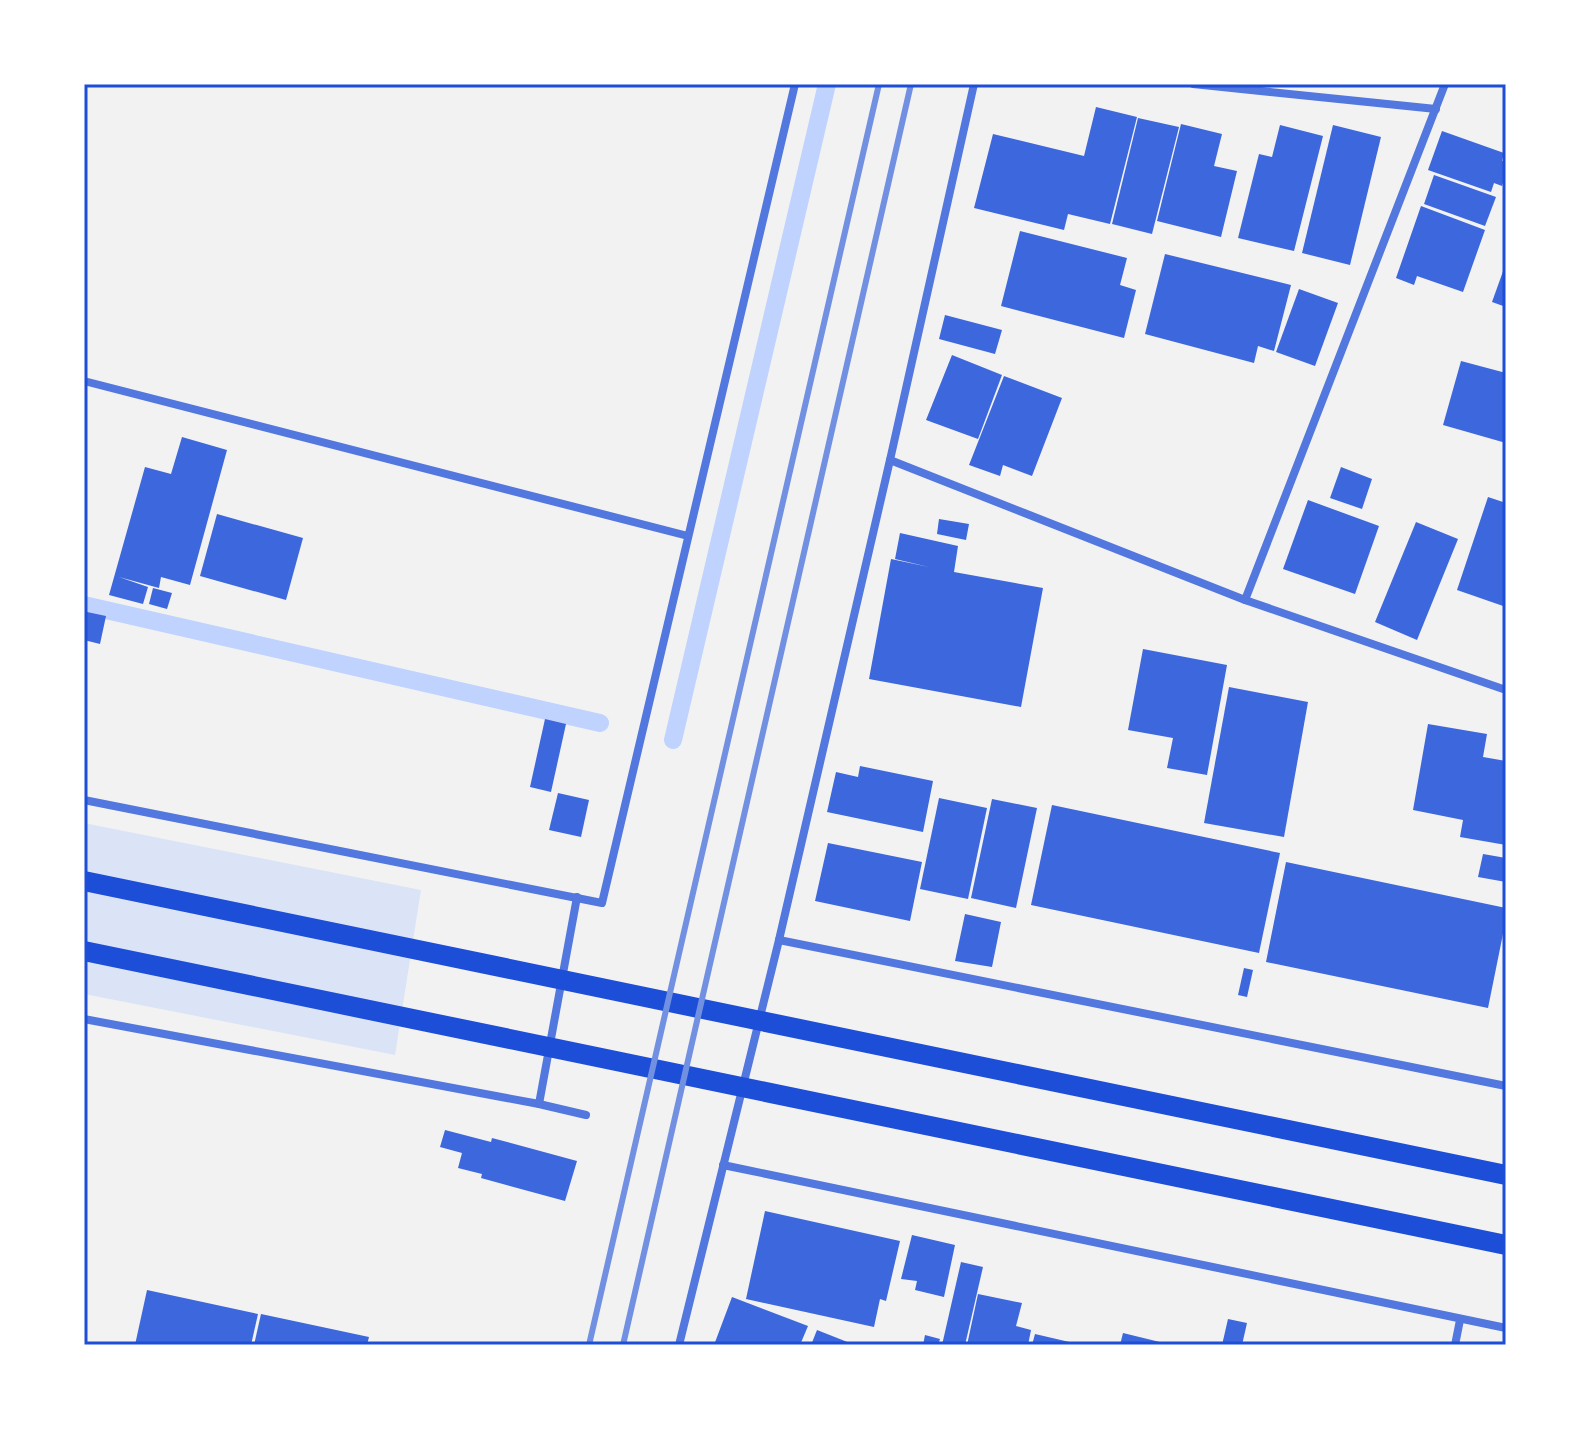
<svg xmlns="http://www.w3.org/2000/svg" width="1590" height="1429" font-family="'Varela Round',sans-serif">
  <rect width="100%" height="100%" fill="#f2f2f2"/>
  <!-- green -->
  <polygon fill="#dbe4f7" points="84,823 421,890 395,1055 84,994"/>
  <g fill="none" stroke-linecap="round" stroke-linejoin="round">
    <!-- stream -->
    <g stroke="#bfd3fe" stroke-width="18">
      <polyline points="84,605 600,723"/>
      <polyline points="673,740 827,84"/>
    </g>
  </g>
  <!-- building -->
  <g fill="#3d67dc">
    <polygon points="1096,107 1137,117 1110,224 1068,214 1064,230 974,208 993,134 1084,156"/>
    <polygon points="1138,118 1179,127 1152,234 1112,224"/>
    <polygon points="1181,124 1222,134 1214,166 1237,171 1221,237 1157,221"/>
    <polygon points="1280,125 1323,136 1294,251 1238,238 1259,154 1272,157"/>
    <polygon points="1333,125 1381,137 1350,265 1302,253"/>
    <polygon points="1442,131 1504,153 1502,161 1506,162 1506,174 1502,186 1494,183 1491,192 1428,170"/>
    <polygon points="1434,175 1496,197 1485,226 1424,204"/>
    <polygon points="1421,206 1485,230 1463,292 1417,276 1414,285 1396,278"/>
    <polygon points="1020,231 1127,258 1120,285 1136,290 1124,338 1001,306"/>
    <polygon points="1165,254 1291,285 1274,351 1258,346 1254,363 1145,334"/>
    <polygon points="1506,263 1506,307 1492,302"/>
    <polygon points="1299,289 1338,303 1315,366 1276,352"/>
    <polygon points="945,315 1002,330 995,354 939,339"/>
    <polygon points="952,355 1002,375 978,439 926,420"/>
    <polygon points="1461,361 1506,373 1506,443 1443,425"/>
    <polygon points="1004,376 1062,398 1032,476 1003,465 1000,476 969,465"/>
    <polygon points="182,437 227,450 190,585 161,577 159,588 119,577 148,587 143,604 109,595 145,467 171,474"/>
    <polygon points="1341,467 1372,479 1362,509 1330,498"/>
    <polygon points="1488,497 1506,503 1506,607 1457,590"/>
    <polygon points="1308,500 1379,526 1355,594 1283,569"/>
    <polygon points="217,514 303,538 286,600 200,576"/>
    <polygon points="939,519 969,524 966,540 937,534"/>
    <polygon points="1416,522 1458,539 1417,640 1375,622"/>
    <polygon points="900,533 958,546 954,572 1043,588 1021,707 869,679 891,559 929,567 895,559"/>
    <polygon points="153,588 172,593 167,609 149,604"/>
    <polygon points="87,612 106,616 100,644 84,640"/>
    <polygon points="1143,649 1227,665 1207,775 1167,768 1173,738 1128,730"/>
    <polygon points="1229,687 1308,702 1284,837 1204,823"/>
    <polygon points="545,719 566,724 551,792 530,787"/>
    <polygon points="1428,724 1487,734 1483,757 1506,761 1506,845 1460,837 1463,820 1413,810"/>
    <polygon points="860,766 933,781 923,832 827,812 836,772 858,777"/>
    <polygon points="558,793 589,800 581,837 549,830"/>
    <polygon points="939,798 987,808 968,899 920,889"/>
    <polygon points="992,799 1037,808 1016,908 971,898"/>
    <polygon points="1052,805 1280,853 1259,953 1031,905"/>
    <polygon points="828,843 922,862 910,921 815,901"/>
    <polygon points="1483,854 1506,858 1506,882 1478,877"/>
    <polygon points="1286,862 1506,908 1506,919 1488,1008 1266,962"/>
    <polygon points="965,914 1001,922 992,967 955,961"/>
    <polygon points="1244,968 1253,970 1247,997 1238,995"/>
    <polygon points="445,1130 491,1142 492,1138 577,1161 565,1201 481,1178 482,1174 458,1168 462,1153 440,1147"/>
    <polygon points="765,1211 900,1241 886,1301 880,1299 874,1327 746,1299"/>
    <polygon points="912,1235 955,1245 944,1297 915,1290 917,1281 901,1279"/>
    <polygon points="961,1262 983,1267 965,1345 942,1345"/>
    <polygon points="147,1290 258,1314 251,1345 135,1345"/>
    <polygon points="978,1294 1022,1303 1016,1326 1031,1330 1028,1345 967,1345"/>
    <polygon points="732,1297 808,1326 800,1345 714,1345"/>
    <polygon points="261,1314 369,1337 367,1345 254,1345"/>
    <polygon points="1228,1319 1247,1323 1242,1345 1222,1345"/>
    <polygon points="817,1330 855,1345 811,1345"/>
    <polygon points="1123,1333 1168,1344 1168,1345 1120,1345"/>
    <polygon points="1035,1334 1078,1344 1078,1345 1032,1345"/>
    <polygon points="925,1335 940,1339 938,1345 923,1345"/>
  </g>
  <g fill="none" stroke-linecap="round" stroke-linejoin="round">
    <!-- minor -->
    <g stroke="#5277de" stroke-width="8">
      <polyline points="974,84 890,460 1245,600 1506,690"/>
      <polyline points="1193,84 1436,109"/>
      <polyline points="84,381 688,536"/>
      <polyline points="1245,600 1445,84"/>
      <polyline points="84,800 602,903 795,84"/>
      <polyline points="779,940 1506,1086"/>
      <polyline points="84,1019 539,1104 577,897"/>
      <polyline points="539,1104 586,1115"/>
      <polyline points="723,1165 1506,1328"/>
      <polyline points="679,1345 779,940 890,460"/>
      <polyline points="1455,1345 1460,1320"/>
    </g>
    <!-- primary -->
    <g stroke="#1d4ed8" stroke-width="20">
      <polyline points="84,881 1506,1175"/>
      <polyline points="84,951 1506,1245"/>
    </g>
    <!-- rail -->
    <g stroke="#7290e2" stroke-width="6">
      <polyline points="589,1345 879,84"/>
      <polyline points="623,1345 911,84"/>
    </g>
  </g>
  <!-- border -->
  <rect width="1590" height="1429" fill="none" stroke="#ffffff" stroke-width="172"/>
  <rect x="86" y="86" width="1418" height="1257" fill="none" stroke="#1d4ed8" stroke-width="3"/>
</svg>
